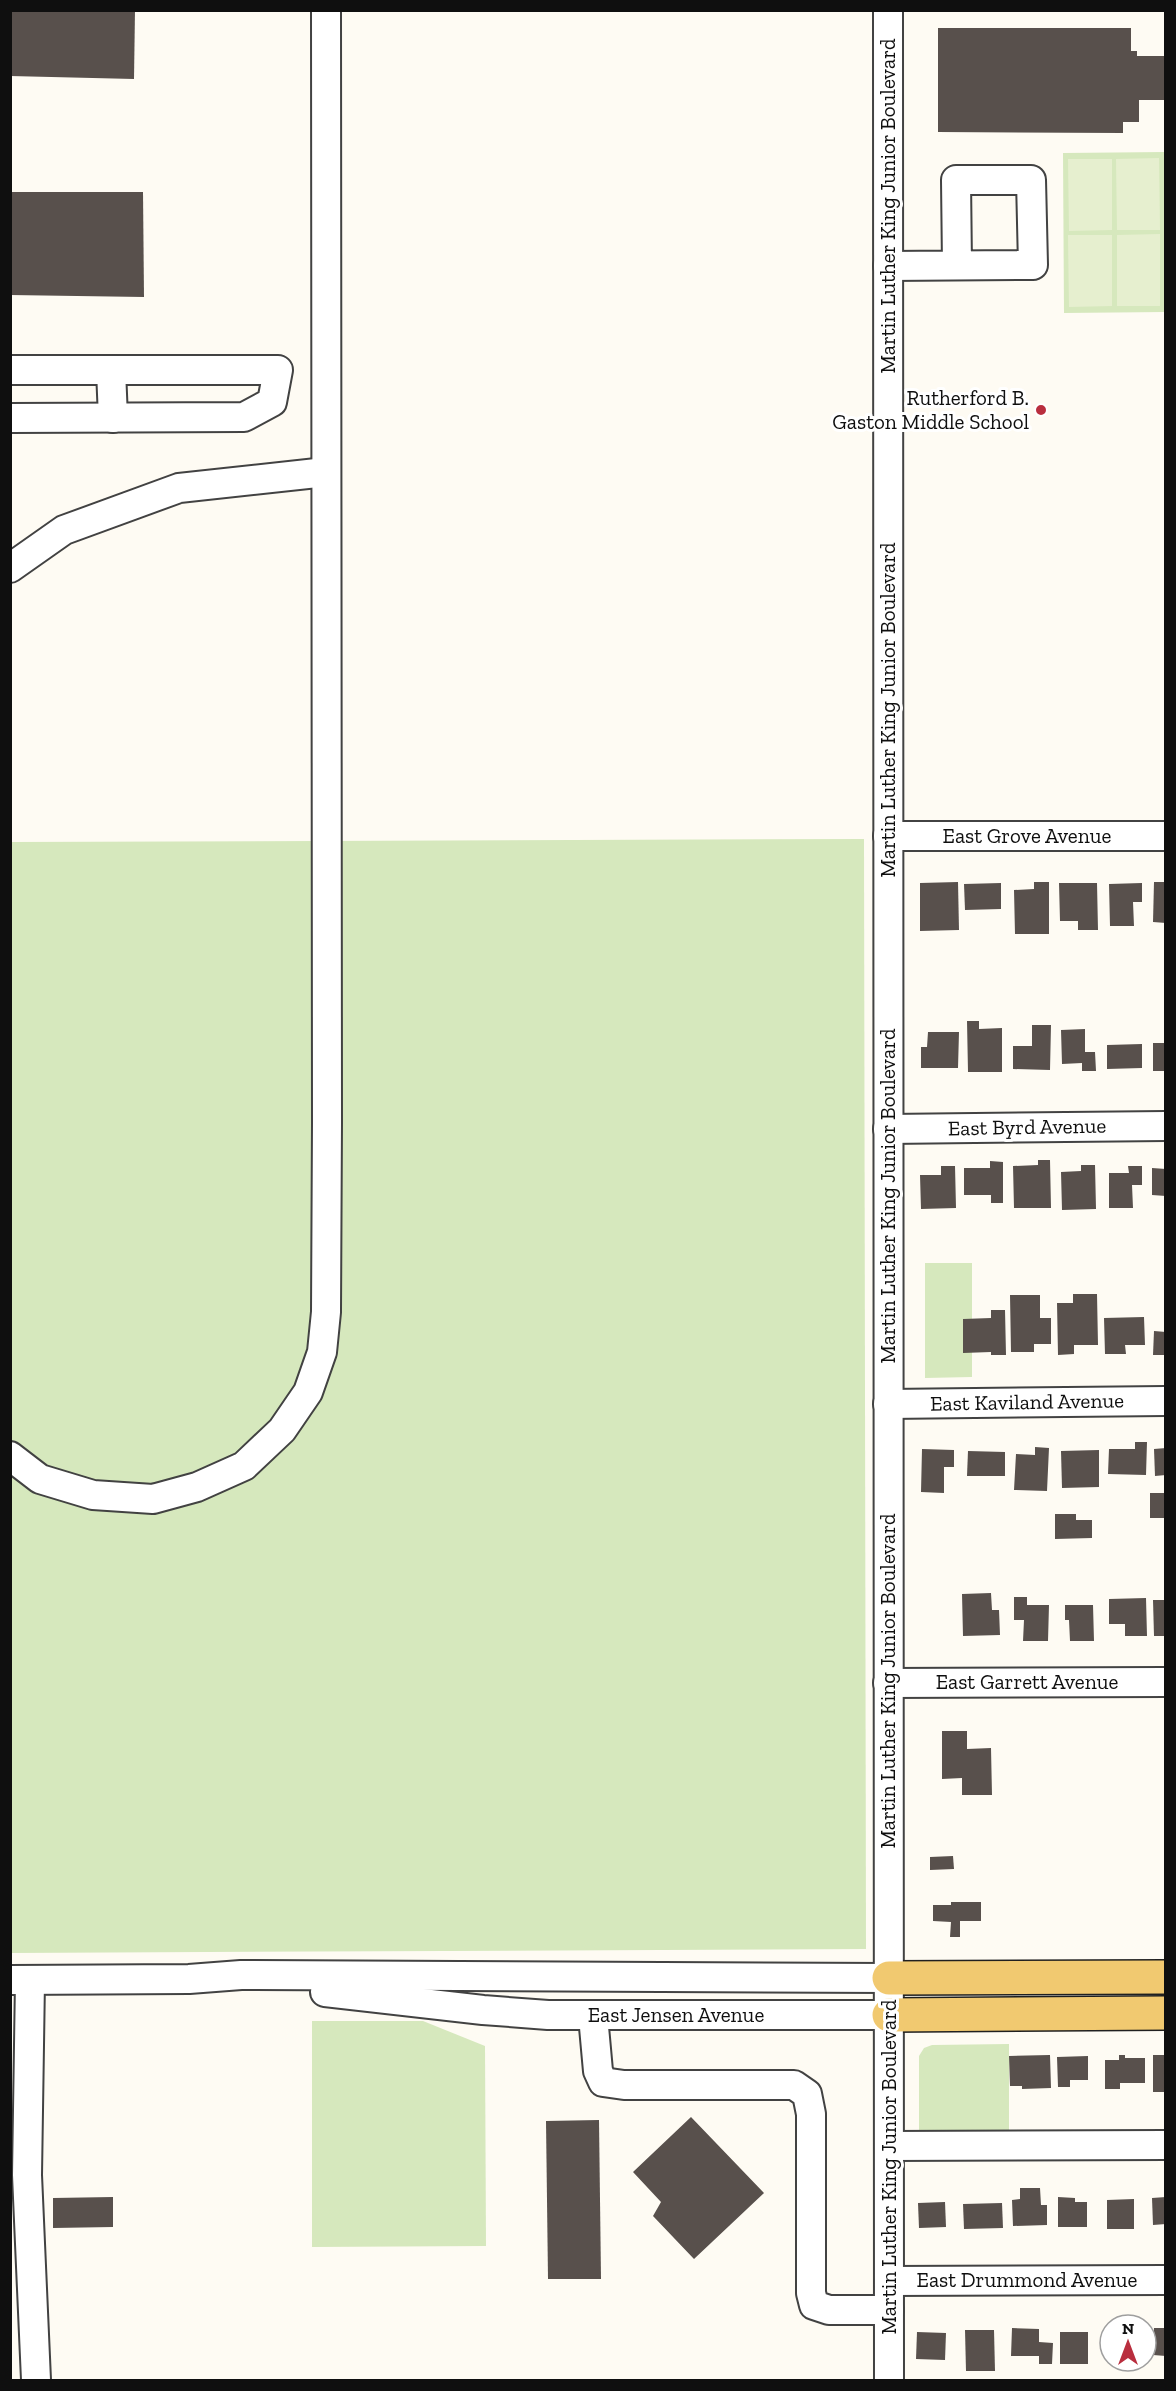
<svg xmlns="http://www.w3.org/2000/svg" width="1176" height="2391" font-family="'Zilla Slab',serif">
  <rect width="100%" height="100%" fill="#fefbf3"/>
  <!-- green -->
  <g fill="#d6e8bd">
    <polygon points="1165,152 1165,312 1064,313 1063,153"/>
    <polygon points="864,839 866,1949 11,1953 10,842"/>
    <polygon points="925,1263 972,1263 972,1377 925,1378"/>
    <polygon points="312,2021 423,2021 485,2046 486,2246 312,2247"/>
    <polygon points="1009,2044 1009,2136 919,2136 919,2056 924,2048 932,2045"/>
  </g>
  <!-- pitch -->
  <g fill="#e6efcf">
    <polygon points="1159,158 1160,230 1117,230 1116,159"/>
    <polygon points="1068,159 1112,159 1112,230 1069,231"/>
    <polygon points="1160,234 1160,306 1117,306 1117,235"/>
    <polygon points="1068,235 1112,235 1112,306 1069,307"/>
  </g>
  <!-- building -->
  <g fill="#58504c">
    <polygon points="10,10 135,10 134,79 10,76"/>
    <polygon points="938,28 1131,28 1131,51 1137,51 1137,56 1166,56 1166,100 1139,100 1139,122 1123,122 1123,133 938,132"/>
    <polygon points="10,192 143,192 144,297 10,295"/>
    <polygon points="958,882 959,930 920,931 920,883"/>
    <polygon points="1034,882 1049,882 1049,934 1015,934 1014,890 1034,889"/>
    <polygon points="1154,882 1166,882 1166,923 1153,922"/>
    <polygon points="1001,883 1001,909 965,910 964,884"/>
    <polygon points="1059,883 1097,883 1098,930 1078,930 1078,921 1060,921"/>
    <polygon points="1142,883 1142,902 1133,902 1134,926 1110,926 1109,884"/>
    <polygon points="967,1021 979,1021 979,1029 1002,1028 1002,1072 968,1072"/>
    <polygon points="1032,1025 1051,1025 1050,1070 1013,1069 1013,1046 1032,1046"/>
    <polygon points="1085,1029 1085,1052 1095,1052 1096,1071 1082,1071 1082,1063 1062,1064 1061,1030"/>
    <polygon points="928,1032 959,1032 958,1068 921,1068 921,1047 927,1047"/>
    <rect x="1153" y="1043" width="13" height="28"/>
    <polygon points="1142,1044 1142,1068 1107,1069 1107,1045"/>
    <polygon points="1038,1160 1050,1160 1051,1208 1014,1208 1013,1166 1038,1165"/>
    <polygon points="990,1161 1003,1162 1003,1203 991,1203 991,1195 964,1195 964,1168 990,1168"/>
    <polygon points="1081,1165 1095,1165 1096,1209 1062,1210 1061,1172 1081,1171"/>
    <polygon points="941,1166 955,1166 956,1208 921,1209 920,1175 941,1175"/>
    <polygon points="1128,1166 1142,1166 1142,1185 1132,1185 1133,1208 1109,1208 1109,1173 1129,1173"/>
    <polygon points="1152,1168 1166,1169 1166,1196 1152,1195"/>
    <polygon points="1073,1294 1097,1294 1098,1345 1074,1345 1074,1354 1058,1355 1057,1303 1073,1303"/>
    <polygon points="1010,1295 1040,1295 1040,1318 1051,1318 1051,1344 1034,1344 1034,1352 1011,1352"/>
    <polygon points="991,1310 1005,1310 1006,1355 991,1355 991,1352 963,1353 963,1319 991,1318"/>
    <polygon points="1144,1317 1145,1345 1125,1345 1126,1354 1105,1354 1104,1318"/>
    <polygon points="1154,1331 1166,1332 1166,1355 1153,1355"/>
    <polygon points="1135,1442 1147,1442 1146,1475 1108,1474 1109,1449 1135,1449"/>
    <polygon points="1035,1447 1049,1448 1047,1491 1014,1490 1016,1454 1035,1455"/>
    <polygon points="1166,1448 1166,1475 1155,1476 1154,1449"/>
    <polygon points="922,1449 954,1450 954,1467 944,1467 944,1493 921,1492"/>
    <polygon points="1099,1450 1099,1487 1062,1488 1061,1451"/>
    <polygon points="968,1451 1005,1452 1005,1476 967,1476"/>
    <rect x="1150" y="1493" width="16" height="25"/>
    <polygon points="1055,1514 1076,1514 1076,1520 1092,1520 1092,1538 1055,1539"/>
    <polygon points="991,1593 992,1610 999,1610 1000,1635 963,1636 962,1594"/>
    <polygon points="1014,1597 1027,1597 1027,1605 1049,1605 1048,1641 1023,1641 1024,1620 1014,1620"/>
    <polygon points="1146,1598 1147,1636 1125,1636 1125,1624 1109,1624 1109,1599"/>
    <polygon points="1153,1600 1166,1600 1166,1636 1154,1636"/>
    <polygon points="1065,1605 1093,1605 1094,1641 1070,1641 1069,1620 1065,1620"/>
    <polygon points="942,1731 967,1731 967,1749 991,1748 992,1795 962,1795 962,1778 942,1779"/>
    <polygon points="953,1856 954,1869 930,1870 930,1857"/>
    <polygon points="951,1902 981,1902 981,1921 960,1921 960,1937 950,1937 951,1922 933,1921 933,1905 951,1905"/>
    <polygon points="1050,2055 1051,2088 1022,2089 1022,2086 1010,2086 1009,2056"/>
    <polygon points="1119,2055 1125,2055 1125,2058 1145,2058 1145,2083 1120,2083 1120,2089 1105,2089 1105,2060 1119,2060"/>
    <rect x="1153" y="2055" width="13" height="37"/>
    <polygon points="1088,2056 1088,2080 1070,2080 1070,2087 1058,2087 1057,2057"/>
    <polygon points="691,2117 764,2193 694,2259 653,2216 661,2202 633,2172"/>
    <polygon points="599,2120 601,2279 548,2279 546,2121"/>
    <polygon points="1020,2188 1040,2188 1041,2205 1047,2205 1047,2225 1013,2226 1012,2200 1020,2199"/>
    <polygon points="113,2197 113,2227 53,2228 53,2198"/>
    <polygon points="1058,2197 1075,2198 1075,2202 1087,2202 1087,2227 1058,2227"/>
    <polygon points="1166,2197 1166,2224 1153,2225 1152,2198"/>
    <polygon points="1134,2199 1134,2229 1107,2229 1107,2200"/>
    <polygon points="945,2202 946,2227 919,2228 918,2203"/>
    <polygon points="1002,2203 1003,2228 964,2229 963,2204"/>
    <polygon points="1012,2328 1039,2329 1039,2342 1053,2343 1052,2364 1039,2364 1039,2356 1011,2356"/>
    <polygon points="1154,2328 1166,2328 1166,2356 1153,2355"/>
    <polygon points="1106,2329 1110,2330 1110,2357 1105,2357"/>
    <polygon points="965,2330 994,2330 995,2371 966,2371"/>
    <polygon points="917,2332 946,2333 945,2360 916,2359"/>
    <rect x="1060" y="2332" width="28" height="32"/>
  </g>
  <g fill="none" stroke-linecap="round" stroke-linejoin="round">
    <!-- minor casing -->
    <g stroke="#424242" stroke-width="32">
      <g id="minor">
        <polyline points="888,10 889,2380"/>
        <polyline points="888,266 1033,265 1031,180 956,180 957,265"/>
        <polyline points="10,370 278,370 272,402 244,417 10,418"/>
        <polyline points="111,370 113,418"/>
        <polyline points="10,568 64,530 179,488 326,472"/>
        <polyline points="888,836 1166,836"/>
        <polyline points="888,1129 1166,1126"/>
        <polyline points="888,1404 1166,1401"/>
        <polyline points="10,1456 40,1479 93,1495 153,1499 197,1487 244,1466 282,1430 308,1392 322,1352 326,1312 327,1123 326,10"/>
        <polyline points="888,1683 1166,1682"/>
        <polyline points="10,1980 189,1979 241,1975 889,1978"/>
        <polyline points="30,1980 27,2175 36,2380"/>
        <polyline points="325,1992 483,2010 548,2015 889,2015"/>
        <polyline points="593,2016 598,2071 603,2082 624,2085 794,2085 807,2094 811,2114 811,2293 814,2305 829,2310 889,2310"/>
        <polyline points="889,2146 1166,2145"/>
        <polyline points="889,2281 1166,2280"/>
      </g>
    </g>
    <!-- major casing -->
    <g stroke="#202020" stroke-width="36">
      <g id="major">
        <polyline points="889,1978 1166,1977"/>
        <polyline points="889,2015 1166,2013"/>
      </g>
    </g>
    <!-- minor -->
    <use href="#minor" stroke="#fff" stroke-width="28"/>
    <!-- major -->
    <use href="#major" stroke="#f1c970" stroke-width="33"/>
  </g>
  <!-- markers -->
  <circle fill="#b92e3e" stroke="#fff" stroke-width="2" cx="1041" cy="410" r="6"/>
  <g text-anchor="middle" stroke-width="6" stroke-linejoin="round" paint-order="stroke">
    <!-- street labels -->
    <g font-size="21" fill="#0f0f0f" stroke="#fff">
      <text transform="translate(888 206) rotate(-90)" y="7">Martin Luther King Junior Boulevard</text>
      <text transform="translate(888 710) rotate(-90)" y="7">Martin Luther King Junior Boulevard</text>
      <text x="1027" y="843">East Grove Avenue</text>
      <text transform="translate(1027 1127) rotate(-1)" y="7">East Byrd Avenue</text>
      <text transform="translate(888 1196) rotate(-90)" y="7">Martin Luther King Junior Boulevard</text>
      <text transform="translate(1027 1402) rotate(-1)" y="7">East Kaviland Avenue</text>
      <text transform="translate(888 1681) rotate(-90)" y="7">Martin Luther King Junior Boulevard</text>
      <text x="1027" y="1689">East Garrett Avenue</text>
      <text x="676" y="2022">East Jensen Avenue</text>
      <text transform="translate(889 2167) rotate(-90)" y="7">Martin Luther King Junior Boulevard</text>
      <text x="1027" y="2287">East Drummond Avenue</text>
    </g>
    <!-- poi labels -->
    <g font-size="21" fill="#0f0f0f" stroke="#fff" text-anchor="end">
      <text x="1029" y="405">Rutherford B.<tspan x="1029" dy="24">Gaston Middle School</tspan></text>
    </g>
  </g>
  <!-- border -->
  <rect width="1176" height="2391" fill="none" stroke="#0f0f0f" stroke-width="24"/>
  <!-- north arrow -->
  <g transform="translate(1128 2343)"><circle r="28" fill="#ffffff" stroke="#9f9f9f" stroke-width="1.5"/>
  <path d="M0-4.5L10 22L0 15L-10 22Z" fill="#b92e3e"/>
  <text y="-9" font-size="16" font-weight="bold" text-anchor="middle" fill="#0f0f0f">N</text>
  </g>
</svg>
